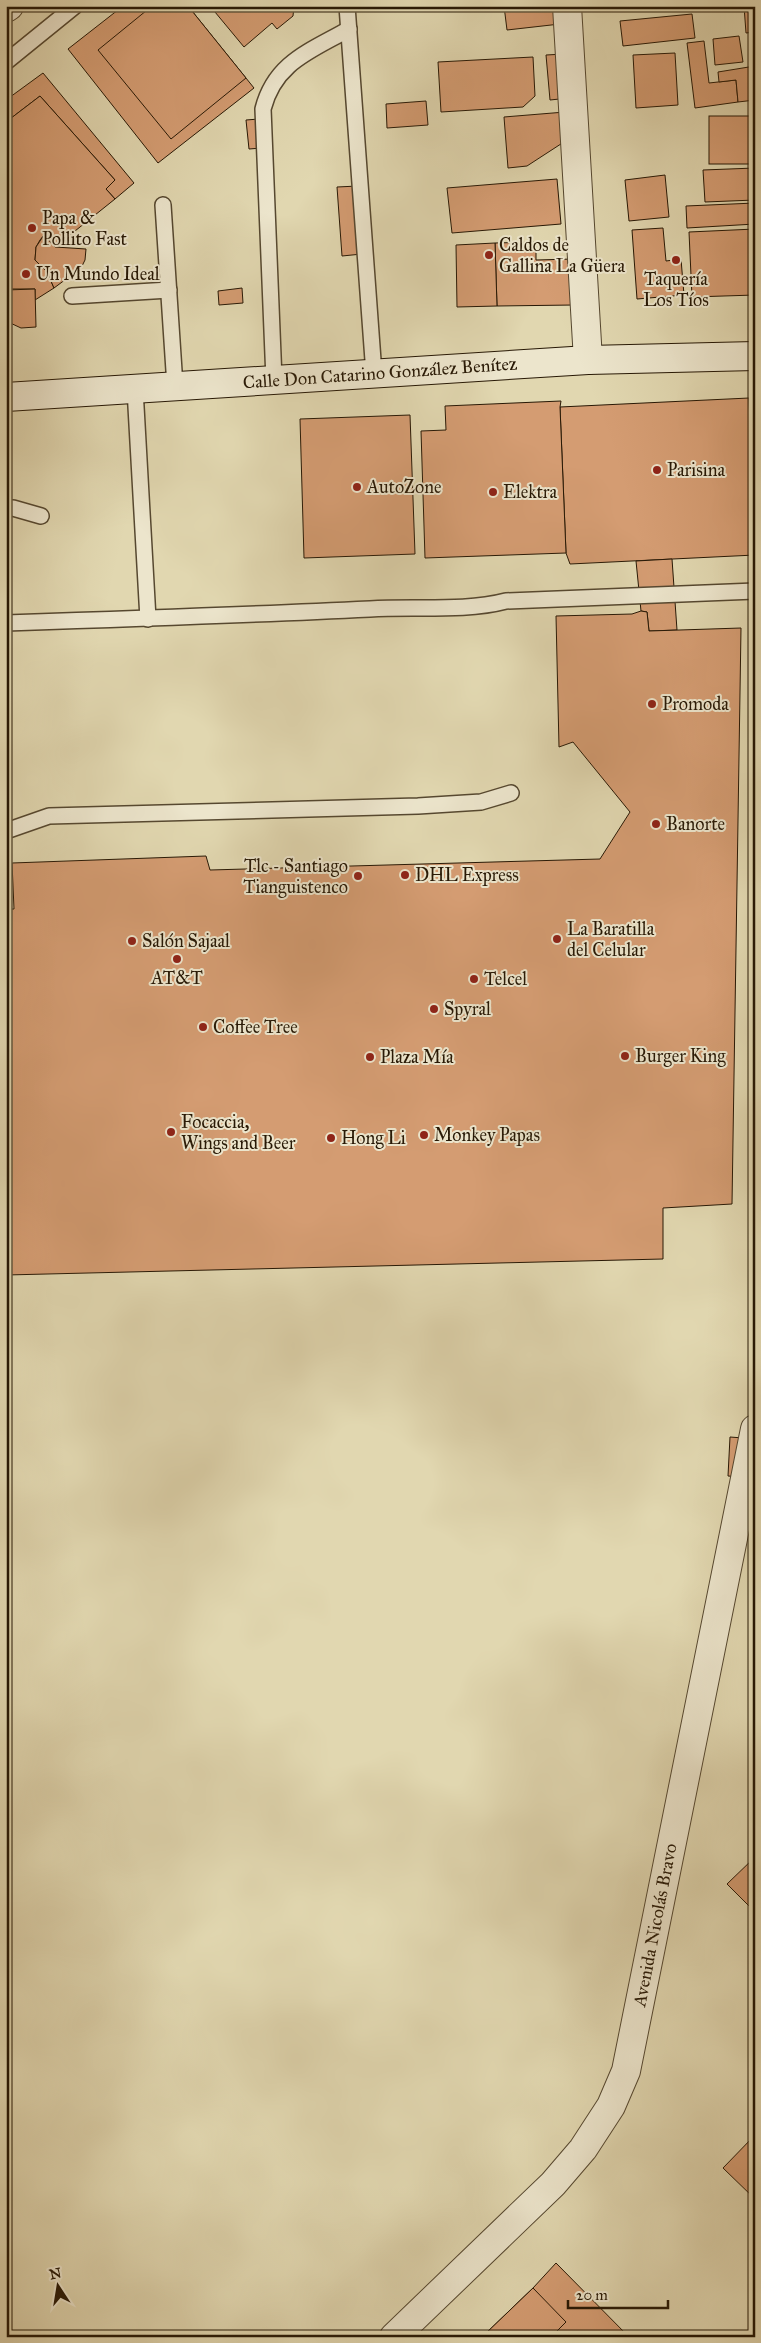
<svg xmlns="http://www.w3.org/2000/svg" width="761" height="2343" font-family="'IM FELL Great Primer',serif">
  <rect width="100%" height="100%" fill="#e1d7b0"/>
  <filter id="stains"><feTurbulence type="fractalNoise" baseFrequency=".004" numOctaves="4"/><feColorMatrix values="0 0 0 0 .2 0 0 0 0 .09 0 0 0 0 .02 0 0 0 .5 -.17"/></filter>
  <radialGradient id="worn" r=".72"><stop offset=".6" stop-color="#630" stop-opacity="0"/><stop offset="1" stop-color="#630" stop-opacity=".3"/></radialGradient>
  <!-- building -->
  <g fill="#d49c72" stroke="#271805">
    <polygon points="123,6 188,6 254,88 158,163 68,49"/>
    <polygon points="152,6 188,6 246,78 171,139 98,50"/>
    <polygon points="210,6 294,6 293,16 277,29 272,23 244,47"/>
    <polygon points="504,6 557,6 560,24 507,30"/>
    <polygon points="744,6 755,6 755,32 746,33"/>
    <polygon points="692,14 695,38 623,46 620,21"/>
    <polygon points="739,36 743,62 715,65 713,39"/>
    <polygon points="704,41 709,83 736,80 738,102 695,108 687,43"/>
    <polygon points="675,53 678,105 636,108 633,55"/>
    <polygon points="564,54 569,98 550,100 546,55"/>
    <polygon points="533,57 535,96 523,107 441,112 438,62"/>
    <polygon points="755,66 755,100 738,102 736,80 719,82 718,72"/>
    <polygon points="43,73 134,183 115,199 106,189 115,180 40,96 6,122 6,100"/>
    <polygon points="40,96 115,180 106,189 115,199 55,247 44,235 40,240 36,247 35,260 47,272 54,288 35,300 35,289 6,289 6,122"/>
    <polygon points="426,101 428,125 387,128 386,104"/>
    <polygon points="565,112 567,140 527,166 508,168 504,117"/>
    <rect x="709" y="116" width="46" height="48"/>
    <polygon points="259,119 262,148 249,149 246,120"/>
    <polygon points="755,168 755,200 705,202 703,170"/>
    <polygon points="665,175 669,217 629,221 625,180"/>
    <polygon points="557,179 561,224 452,233 447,188"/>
    <polygon points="358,186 362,254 342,256 337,187"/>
    <polygon points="755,203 755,224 687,228 686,206"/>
    <polygon points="663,228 666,261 681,259 684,295 637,299 632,230"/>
    <polygon points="755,229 755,295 692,297 689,232"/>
    <polygon points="44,235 55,247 86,249 85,260 81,268 54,288 47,272 35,260 36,247"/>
    <polygon points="536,242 536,260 573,259 574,305 497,306 495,243"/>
    <polygon points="495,243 497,306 457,307 456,245"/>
    <polygon points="242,288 243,303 219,305 218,291"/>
    <polygon points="35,289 36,327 21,328 6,321 6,290"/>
    <polygon points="749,398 755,555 570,564 566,553 560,407"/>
    <polygon points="561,401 560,407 566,553 425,558 421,431 446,430 445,406"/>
    <polygon points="410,415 415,554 304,558 300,419"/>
    <polygon points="672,559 677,630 649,631 647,612 641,611 636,561"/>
    <polygon points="641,611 647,612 649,631 741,628 732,1204 663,1208 663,1259 6,1275 6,909 14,909 12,863 206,856 210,870 600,859 630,812 573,742 559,747 556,616 632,614"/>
    <polygon points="730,1437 743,1438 741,1477 728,1476"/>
    <polygon points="755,1857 755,1912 727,1884"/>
    <polygon points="755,2135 755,2199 723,2168"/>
    <polygon points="556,2263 629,2337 482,2337 533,2288"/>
    <polygon points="533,2288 566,2322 551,2337 482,2337"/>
  </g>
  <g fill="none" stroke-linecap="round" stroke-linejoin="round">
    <!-- service casing -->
    <g stroke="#564830" stroke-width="18">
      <g id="service">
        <polyline points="347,6 374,374"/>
        <polyline points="6,62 75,6"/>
        <polyline points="163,205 175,386"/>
        <polyline points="72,296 169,290"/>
        <path d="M274,380L263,109C275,62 311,51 349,29"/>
        <polyline points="135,389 148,619"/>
        <polyline points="6,508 13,508 41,516"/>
        <path d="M6,623C128,619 249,615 370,609C414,606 464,612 506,601L755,591"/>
        <polyline points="6,831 49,816 418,806 481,802 511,793"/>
      </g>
    </g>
    <!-- minor casing -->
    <g stroke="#564830" stroke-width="30">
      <g id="minor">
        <polyline points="567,6 588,360"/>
        <polyline points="6,8 9,6"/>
        <polyline points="394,2337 553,2184 583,2149 611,2106 626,2071 755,1429"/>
      </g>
    </g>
    <!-- secondary casing -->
    <g stroke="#271805" stroke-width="30">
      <polyline id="secondary" points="6,397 588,360 755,356"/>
    </g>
    <!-- service -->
    <use href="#service" stroke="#ece5cc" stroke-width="15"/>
    <!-- minor -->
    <use href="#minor" stroke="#ece5cc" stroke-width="28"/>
    <!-- secondary -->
    <use href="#secondary" stroke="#ece5cc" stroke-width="28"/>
  </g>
  <!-- markers -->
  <g fill="#8f2418" stroke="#ece5cc" stroke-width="2">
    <circle cx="32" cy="228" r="5"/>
    <circle cx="489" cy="255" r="5"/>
    <circle cx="676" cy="260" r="5"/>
    <circle cx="26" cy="274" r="5"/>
    <circle cx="657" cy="470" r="5"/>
    <circle cx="357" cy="487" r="5"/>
    <circle cx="493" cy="492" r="5"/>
    <circle cx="652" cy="704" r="5"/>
    <circle cx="656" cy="824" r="5"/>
    <circle cx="405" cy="875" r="5"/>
    <circle cx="358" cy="876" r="5"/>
    <circle cx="557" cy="939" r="5"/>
    <circle cx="132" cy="941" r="5"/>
    <circle cx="177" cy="959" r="5"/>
    <circle cx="474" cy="979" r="5"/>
    <circle cx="434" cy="1009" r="5"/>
    <circle cx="203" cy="1027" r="5"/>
    <circle cx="625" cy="1056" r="5"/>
    <circle cx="370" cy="1057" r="5"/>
    <circle cx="171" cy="1132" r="5"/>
    <circle cx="424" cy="1135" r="5"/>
    <circle cx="331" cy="1138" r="5"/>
  </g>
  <g text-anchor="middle" stroke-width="4" stroke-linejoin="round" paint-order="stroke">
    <!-- poi labels -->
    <g font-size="18" fill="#271805" stroke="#ece5cc" text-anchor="start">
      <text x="42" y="224">Papa &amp;<tspan x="42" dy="21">Pollito Fast</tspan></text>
      <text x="499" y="251">Caldos de<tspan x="499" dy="21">Gallina La Güera</tspan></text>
      <text x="36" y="280">Un Mundo Ideal</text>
      <text x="676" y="285" text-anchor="middle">Taquería<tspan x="676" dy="21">Los Tíos</tspan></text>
      <text x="667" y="476">Parisina</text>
      <text x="367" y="493">AutoZone</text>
      <text x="503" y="498">Elektra</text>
      <text x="662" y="710">Promoda</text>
      <text x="666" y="830">Banorte</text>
      <text x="348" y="872" text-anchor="end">Tlc - Santiago<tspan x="348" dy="21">Tianguistenco</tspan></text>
      <text x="415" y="881">DHL Express</text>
      <text x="567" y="935">La Baratilla<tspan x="567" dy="21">del Celular</tspan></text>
      <text x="142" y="947">Salón Sajaal</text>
      <text x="177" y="984" text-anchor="middle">AT&amp;T</text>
      <text x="484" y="985">Telcel</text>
      <text x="444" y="1015">Spyral</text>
      <text x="213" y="1033">Coffee Tree</text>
      <text x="635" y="1062">Burger King</text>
      <text x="380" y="1063">Plaza Mía</text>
      <text x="181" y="1128">Focaccia,<tspan x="181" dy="21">Wings and Beer</tspan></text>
      <text x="434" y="1141">Monkey Papas</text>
      <text x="341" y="1144">Hong Li</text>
    </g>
    <!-- street labels -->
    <g font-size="18" fill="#271805" stroke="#ece5cc">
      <text transform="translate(380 373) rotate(-4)" y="6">Calle Don Catarino González Benítez</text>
      <text transform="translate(655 1925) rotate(-79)" y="6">Avenida Nicolás Bravo</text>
    </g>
  </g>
  <!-- margin -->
  <rect width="761" height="2343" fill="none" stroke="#e1d7b0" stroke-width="25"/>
  <rect x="8" y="8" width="746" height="2328" fill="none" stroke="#271805" stroke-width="2.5"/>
  <rect x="12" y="12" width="736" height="2318" fill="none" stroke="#271805"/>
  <!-- north arrow -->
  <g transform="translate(58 2286) rotate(348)" stroke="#ece5cc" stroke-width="4" paint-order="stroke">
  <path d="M0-4L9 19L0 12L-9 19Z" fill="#271805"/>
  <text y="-8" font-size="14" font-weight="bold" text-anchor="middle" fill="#271805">N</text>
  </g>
  <!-- scale -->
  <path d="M568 2300v8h100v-8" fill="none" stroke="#271805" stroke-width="2.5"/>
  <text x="576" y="2300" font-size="15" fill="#271805" stroke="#ece5cc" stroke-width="4" paint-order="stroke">20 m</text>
  <rect width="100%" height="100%" filter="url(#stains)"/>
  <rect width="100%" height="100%" fill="url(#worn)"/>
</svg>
